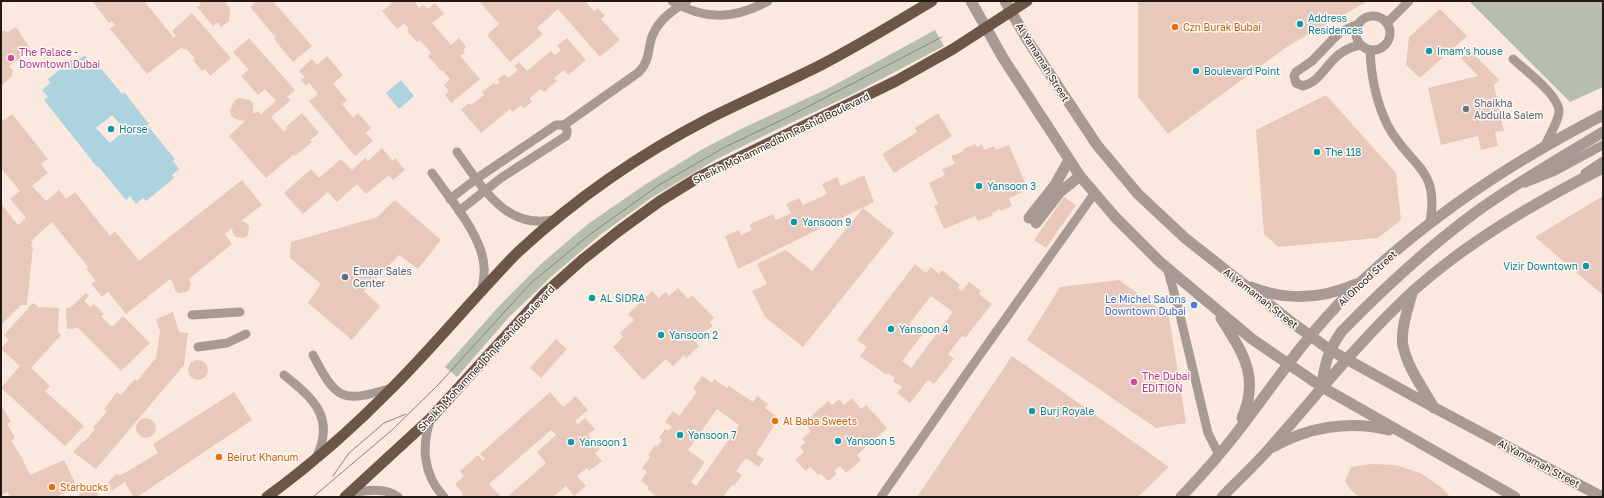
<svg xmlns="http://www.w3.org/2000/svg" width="1604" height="498" font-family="'Golos Text',sans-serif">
  <rect width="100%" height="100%" fill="#fbe9df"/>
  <!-- green -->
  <g fill="#b5bfab">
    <polygon points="1469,1 1603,1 1603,87 1570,102"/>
    <polygon points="935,30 944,46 853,94 780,128 717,159 651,198 600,235 552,276 509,317 457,377 445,367 499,306 541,264 588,224 646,184 701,150 741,129 829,88"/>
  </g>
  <!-- water -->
  <g fill="#acd3de" fill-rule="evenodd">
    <path d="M85,55L91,63L94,60L122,94L124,92L149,124L147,125L175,159L173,161L179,169L172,175L174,178L146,201L143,198L136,204L130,196L126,200L98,166L97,167L44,100L48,97L42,90L50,83L48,79L74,58L77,61ZM112,115L125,130L110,143L96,128Z"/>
    <polygon points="401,80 414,96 399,109 386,93"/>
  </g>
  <!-- building -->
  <g fill="#e9c8bc" fill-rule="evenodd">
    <polygon points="92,1 144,1 174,38 176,36 172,31 192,13 231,58 210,76 205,69 202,71 193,60 195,58 186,49 184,50 182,47 147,74 110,29 115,25 112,21 109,23"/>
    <polygon points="198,1 224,1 230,8 229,21 221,27 218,22 213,26 197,7 201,5"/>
    <polygon points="257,1 273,1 312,46 293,62 274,39 276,38 250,7"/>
    <polygon points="390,1 414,1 419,8 423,5 428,9 435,3 444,14 432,23 451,45 459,38 466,47 463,50 465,52 460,56 480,79 451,103 445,95 449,91 444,85 450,79 442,70 441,71 428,56 431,53 420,40 417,42 407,31 409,29 404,23 397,29 382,11 392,3"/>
    <polygon points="479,1 585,1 594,11 598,8 605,16 601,19 620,40 600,57 558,9 537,28 543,34 510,62 487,35 499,24"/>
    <polygon points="1138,1 1368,1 1288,46 1168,134 1138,97"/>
    <polygon points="1440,9 1467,36 1420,78 1406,65 1409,37"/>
    <polygon points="16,27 31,50 9,66 13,70 12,76 1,86 1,30 8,32"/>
    <polygon points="249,38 295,90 287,97 291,100 271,117 284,132 287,128 286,127 302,113 319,133 310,140 312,142 295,156 294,154 266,178 229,136 245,121 235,119 231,115 230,110 235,100 240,98 250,100 253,104 253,114 258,111 261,114 276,101 265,89 258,95 241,76 249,70 233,52"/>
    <polygon points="567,38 586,60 568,75 564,70 554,78 557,81 544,92 541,89 530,98 532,102 524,108 521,105 513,112 510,109 481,133 461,110 469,103 471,105 484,95 482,92 494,83 496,85 500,82 498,79 505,74 508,78 518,70 514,66 519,62 527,71 551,51 555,55 561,50 557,46"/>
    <polygon points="1470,50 1499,80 1494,85 1504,131 1495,132 1498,146 1481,150 1478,136 1441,145 1428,88 1478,76 1461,58"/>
    <polygon points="327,56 343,75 333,84 347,100 342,104 353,118 358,113 371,128 366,133 373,141 355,156 309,101 318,94 309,83 306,86 301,80 305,77 299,71 312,59 317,65"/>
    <polygon points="1326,95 1396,173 1401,220 1378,238 1278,247 1264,234 1256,130"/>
    <polygon points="938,113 952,136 894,173 882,154 917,132 915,128"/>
    <polygon points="12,114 48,159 41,164 48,173 32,186 46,201 59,190 66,199 75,192 110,236 115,231 139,261 242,180 262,205 241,221 245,222 249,226 248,235 245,238 236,237 233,234 232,228 225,234 232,244 189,279 191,284 190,288 187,292 178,293 175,290 173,283 170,279 126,314 108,292 102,297 91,284 96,281 87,269 88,267 52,222 31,241 33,244 30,246 33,247 27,305 21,305 1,325 1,204 18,225 26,218 10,199 20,191 1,168 1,119 3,121"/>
    <polygon points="975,144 977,147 982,144 984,150 994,146 996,150 1009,145 1028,190 1009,198 1012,206 1001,211 1000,209 992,213 993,215 978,221 975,216 944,229 934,206 938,204 929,183 945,175 942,169 955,164 951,156 964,151 963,149"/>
    <polygon points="382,148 393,161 395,158 405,170 393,180 389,175 366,194 357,184 337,202 328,192 303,214 284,193 311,169 319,178 341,159 352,170 365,158 368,161"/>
    <polygon points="864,175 874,202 738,269 725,236 739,230 741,235 752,230 750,224 773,214 776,220 791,213 786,204 799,198 803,205 827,194 822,184 837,177 841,186"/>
    <polygon points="1603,196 1603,295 1535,237"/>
    <polygon points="1064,197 1076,205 1046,248 1034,240"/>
    <polygon points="395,200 441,240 418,269 399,255 364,291 380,306 352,340 308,303 321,284 290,258 291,242 377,217"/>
    <polygon points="863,208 894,233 803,347 765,317 752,291 767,284 757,264 786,250 812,271"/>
    <path d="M915,264L926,273L931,267L939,274L942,270L960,285L958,288L962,291L969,282L981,291L979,294L992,304L965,338L962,336L948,354L954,359L934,384L928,380L910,403L897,393L902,387L893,381L895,378L888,373L887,375L860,356L867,347L857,340ZM931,296L953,312L911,368L902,361L923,334L909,324Z"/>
    <polygon points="1119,280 1169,316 1186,423 1156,428 1027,340 1060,287"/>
    <polygon points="678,288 688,299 692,295 714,318 710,322 713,326 694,340 699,346 686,358 684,355 673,366 666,359 643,380 613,347 623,337 620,333 634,320 628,314 652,291 659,298 665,292 669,296"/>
    <polygon points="86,293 89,296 84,301 90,307 94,304 104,314 101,316 112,327 123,316 150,343 121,371 78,328 67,329 66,308 70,308"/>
    <polygon points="33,303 39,307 59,308 58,332 61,335 31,368 50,386 45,391 84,426 65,446 1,388 20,366 1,349 9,340 4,335"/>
    <polygon points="173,312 179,332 188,333 184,365 96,469 73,452 83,441 84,442 95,429 93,428 107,411 104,409 117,392 121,395 135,379 137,381 156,358 160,332 156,319"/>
    <polygon points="556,339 567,349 541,378 530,368"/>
    <polygon points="1012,356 1169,467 1138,497 917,497"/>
    <circle cx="198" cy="370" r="10"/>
    <path d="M702,376L712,383L714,379L727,388L729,386L753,402L757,396L768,404L765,408L779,418L756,454L764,459L759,467L746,458L736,471L742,475L734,486L732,485L723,497H653L655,495L647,489L649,487L641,481L647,472L642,468L650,457L648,455L655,445L657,447L662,440L659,438L665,429L668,431L672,427L665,422L673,411L679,416L697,392L693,389ZM717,409L739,425L696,486L691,482L705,462L688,450Z"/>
    <polygon points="234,392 252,420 137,497 133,497 125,482 112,491 108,482 116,474 121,475 158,453 153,444"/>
    <polygon points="550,392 563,407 576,396 588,410 575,421 578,424 585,418 595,429 588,435 600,449 595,453 602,461 589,471 587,468 577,476 586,486 574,496 566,486 553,497 507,497 546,463 537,452 556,435 551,430 489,484 501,497 463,497 462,496 463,494 455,484 464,476 460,471 478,455 483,461 485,459 480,454"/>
    <polygon points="852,398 861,409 866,405 887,428 857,455 861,460 846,473 840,466 834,471 837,474 828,481 820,473 818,475 810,467 806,471 795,460 804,452 800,447 805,443 802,439 811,431 804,423 828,401 832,405 839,399 844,405"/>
    <polygon points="1,405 11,422 7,424 15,438 11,441 22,458 30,475 64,460 77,487 56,497 10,497 7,492 2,495"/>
    <circle cx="146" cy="428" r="10"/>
    <polygon points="1372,464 1396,465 1420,473 1441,487 1449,495 1448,497 1359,497 1350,489 1345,481 1351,467"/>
    <polygon points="86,484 92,485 95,487 98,492 97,497 79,497 80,488"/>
  </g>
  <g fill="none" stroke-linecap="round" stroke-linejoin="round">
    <!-- service -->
    <g stroke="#a69a92" stroke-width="9">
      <path d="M672,1C705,21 735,19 768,1"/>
      <circle cx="1373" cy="33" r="17"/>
      <polyline points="1387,23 1409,1"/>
      <path d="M1358,24L1340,32L1312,61L1296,72L1294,76L1296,83L1303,86C1318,82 1323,70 1333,60C1340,52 1350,47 1360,45"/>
      <path d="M1370,50C1371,77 1376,102 1388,126C1410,167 1440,167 1430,222"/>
      <path d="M1513,59C1525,70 1560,96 1559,112C1558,123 1549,135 1545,146"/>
      <path d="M564,125L639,72C647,64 648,55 650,44C654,23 670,12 687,1"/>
      <path d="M457,152C482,187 507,232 556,219"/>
      <path d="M432,173C449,198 483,236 484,267C485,276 483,284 481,292"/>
      <polyline points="1585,173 1603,161"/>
      <polyline points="1525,183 1555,171 1603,145"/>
      <path d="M450,199L476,179L556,125H564C567,129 568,131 566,136L501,178L459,211"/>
      <polyline points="1167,267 1179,311 1208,433 1219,455"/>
      <polyline points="192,315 240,312"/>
      <polyline points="198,347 227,343 246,334"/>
      <path d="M313,355C337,401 342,403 392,388"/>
      <path d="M284,375C313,398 335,417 317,456"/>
      <path d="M431,418C421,446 423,475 444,497"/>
      <path d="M351,493C365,490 386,487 398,497"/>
      <polyline points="881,497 967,373 1094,194"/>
    </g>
    <!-- minor -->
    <g stroke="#a69a92" stroke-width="11">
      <polyline points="1029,218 1055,185 1069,160"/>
      <polyline points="1036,223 1060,192 1080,176"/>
    </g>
    <!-- tertiary -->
    <g stroke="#a69a92" stroke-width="11">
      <polyline points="971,1 1003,58 1080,176 1115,217 1160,262 1252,339 1322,387 1515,497"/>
      <polyline points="1005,1 1028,41 1097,145 1138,194 1185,238 1294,324 1330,350 1435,408 1602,497"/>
      <path d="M1251,287C1286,301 1322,299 1356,284"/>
      <path d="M1412,294C1408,308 1400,331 1403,346C1408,369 1423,388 1434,408"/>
      <path d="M1221,318C1243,353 1260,377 1242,418"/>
      <path d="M1322,387C1324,364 1329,349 1342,331C1383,289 1425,250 1472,215C1514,184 1559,159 1603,132"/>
      <path d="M1273,447C1308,427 1349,420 1389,430"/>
      <path d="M1181,497C1200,477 1218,457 1235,435C1268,393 1297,348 1334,309C1349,292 1367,276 1384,261C1450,203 1525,155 1603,115"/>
      <path d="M1222,497C1237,481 1254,466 1268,450C1316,396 1360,340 1413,291C1469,241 1536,202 1603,168"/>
    </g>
    <!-- primary -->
    <g stroke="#6b5648" stroke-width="11">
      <path d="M267,497C312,464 354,427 393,387C436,344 474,297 517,253C574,200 640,154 710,118C746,100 783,84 819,66C858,46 895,23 932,1"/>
      <polyline points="345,497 431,418 545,293 582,260 620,230 660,201 699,177 896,81 953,49 1027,1"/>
    </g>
    <!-- tram -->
    <g stroke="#908179" stroke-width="1">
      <polyline points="333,476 349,453 384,423 406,414"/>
      <polyline points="313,497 392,430 438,385 530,284 589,235 659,185 725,147 788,117 942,37"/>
    </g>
  </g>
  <!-- markers -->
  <g fill="#0f9aa8" stroke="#fff9f5" stroke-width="1.5">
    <circle cx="1300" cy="24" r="4"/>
    <circle cx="1429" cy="51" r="4"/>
    <circle cx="1196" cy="71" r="4"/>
    <circle cx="111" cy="129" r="4"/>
    <circle cx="1317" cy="152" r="4"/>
    <circle cx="979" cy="186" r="4"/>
    <circle cx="794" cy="222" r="4"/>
    <circle cx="1586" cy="266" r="4"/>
    <circle cx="592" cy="298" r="4"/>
    <circle cx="891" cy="329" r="4"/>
    <circle cx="661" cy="335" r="4"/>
    <circle cx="1032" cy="411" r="4"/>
    <circle cx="680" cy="435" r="4"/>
    <circle cx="838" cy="441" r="4"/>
    <circle cx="571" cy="442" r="4"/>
  </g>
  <g fill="#e8710a" stroke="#fff9f5" stroke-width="1.5">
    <circle cx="1175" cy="27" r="4"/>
    <circle cx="775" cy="421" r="4"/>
    <circle cx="219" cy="457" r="4"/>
    <circle cx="52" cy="487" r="4"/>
  </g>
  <g fill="#d1479c" stroke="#fff9f5" stroke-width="1.5">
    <circle cx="11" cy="58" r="4"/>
    <circle cx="1134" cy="382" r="4"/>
  </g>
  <circle fill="#6b7280" stroke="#fff9f5" stroke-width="1.5" cx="1466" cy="109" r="4"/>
  <circle fill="#5c6f8a" stroke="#fff9f5" stroke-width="1.5" cx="345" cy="277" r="4"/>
  <circle fill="#3f7fe0" stroke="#fff9f5" stroke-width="1.5" cx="1194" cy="305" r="4"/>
  <g text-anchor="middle" stroke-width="3" stroke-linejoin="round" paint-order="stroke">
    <!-- culture labels -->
    <g font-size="10" fill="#0d838f" stroke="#fff9f5" text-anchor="start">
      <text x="1308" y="22">Address<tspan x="1308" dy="12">Residences</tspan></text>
      <text x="1437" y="55">Imam's house</text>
      <text x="1204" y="75">Boulevard Point</text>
      <text x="119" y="133">Horse</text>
      <text x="1325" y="156">The 118</text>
      <text x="987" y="190">Yansoon 3</text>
      <text x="802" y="226">Yansoon 9</text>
      <text x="1578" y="270" text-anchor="end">Vizir Downtown</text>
      <text x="600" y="302">AL SIDRA</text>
      <text x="899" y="333">Yansoon 4</text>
      <text x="669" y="339">Yansoon 2</text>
      <text x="1040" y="415">Burj Royale</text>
      <text x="688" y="439">Yansoon 7</text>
      <text x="846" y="445">Yansoon 5</text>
      <text x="579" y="446">Yansoon 1</text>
    </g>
    <!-- food labels -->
    <g font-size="10" fill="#c56008" stroke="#fff9f5" text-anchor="start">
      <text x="1183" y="31">Czn Burak Bubai</text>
      <text x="783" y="425">Al Baba Sweets</text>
      <text x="227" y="461">Beirut Khanum</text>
      <text x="60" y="491">Starbucks</text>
    </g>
    <!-- hotel labels -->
    <g font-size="10" fill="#b23c85" stroke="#fff9f5" text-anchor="start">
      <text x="19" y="56">The Palace -<tspan x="19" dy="12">Downtown Dubai</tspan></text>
      <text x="1142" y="380">The Dubai<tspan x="1142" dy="12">EDITION</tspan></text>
    </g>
    <!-- street labels -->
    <g font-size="10" fill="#231812" stroke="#fff9f5">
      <text transform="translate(1043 62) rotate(58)" y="4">Al Yamamah Street</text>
      <text transform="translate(781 138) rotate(-26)" y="4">Sheikh Mohammed bin Rashid Boulevard</text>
      <text transform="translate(1367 278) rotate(-43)" y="4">Al Ohood Street</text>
      <text transform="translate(1261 298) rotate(38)" y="4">Al Yamamah Street</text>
      <text transform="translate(486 358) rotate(-47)" y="4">Sheikh Mohammed bin Rashid Boulevard</text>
      <text transform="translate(1539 463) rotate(28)" y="4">Al Yamamah Street</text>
    </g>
    <!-- worship labels -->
    <g font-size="10" fill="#5b616d" stroke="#fff9f5" text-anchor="start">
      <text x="1474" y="107">Shaikha<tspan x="1474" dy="12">Abdulla Salem</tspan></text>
    </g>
    <!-- service labels -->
    <g font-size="10" fill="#4e5e75" stroke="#fff9f5" text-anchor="start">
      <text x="353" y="275">Emaar Sales<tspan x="353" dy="12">Center</tspan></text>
    </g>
    <!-- shop labels -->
    <g font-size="10" fill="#366cbe" stroke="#fff9f5" text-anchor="end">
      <text x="1186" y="303">Le Michel Salons<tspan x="1186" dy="12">Downtown Dubai</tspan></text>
    </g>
  </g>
  <!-- border -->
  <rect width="1604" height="498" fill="none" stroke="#231812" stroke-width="4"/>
</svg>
